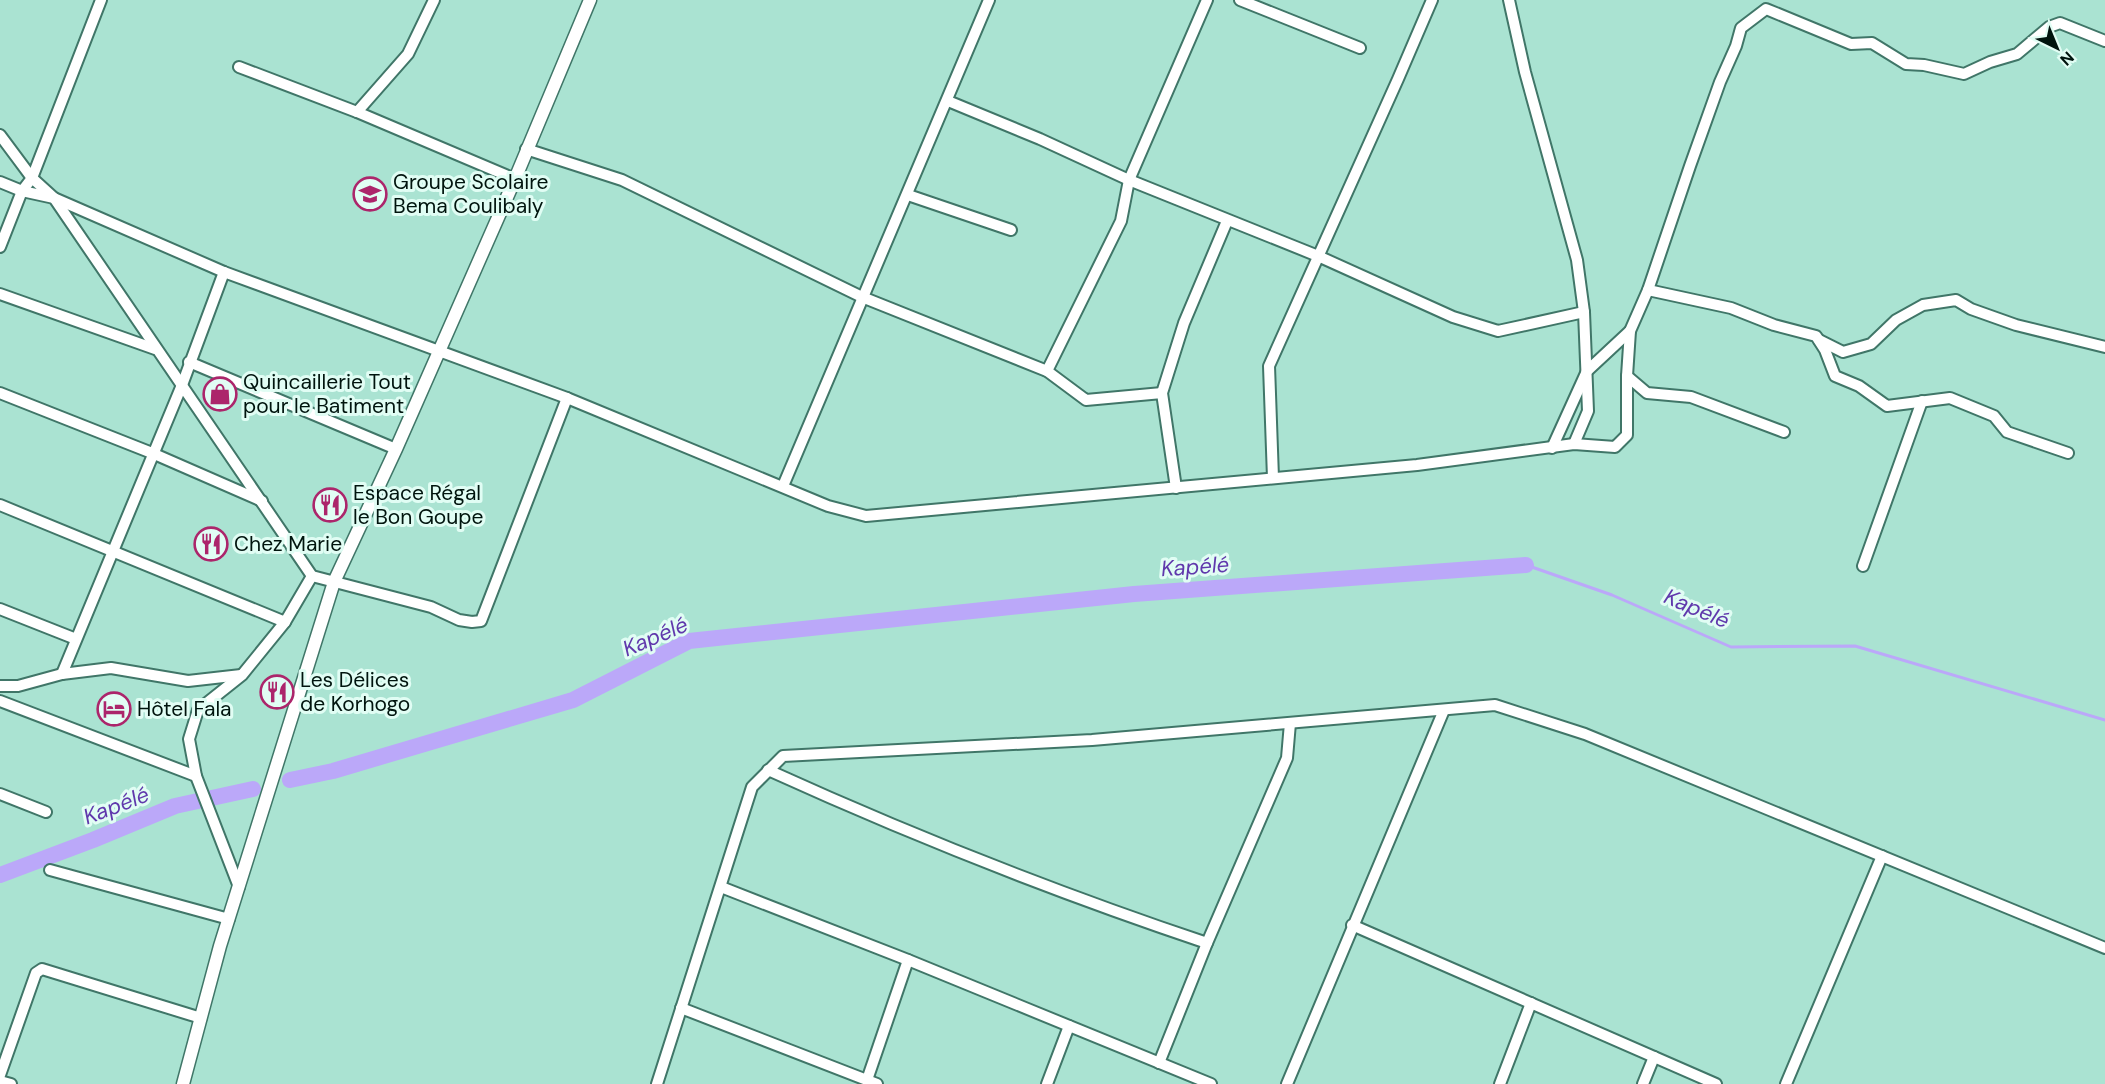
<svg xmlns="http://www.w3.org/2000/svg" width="2105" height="1084" font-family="'DM Sans',sans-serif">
  <rect width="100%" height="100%" fill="#aae3d2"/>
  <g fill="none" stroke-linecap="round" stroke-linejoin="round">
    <!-- stream -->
    <polyline stroke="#bba8f9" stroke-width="3" points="1526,565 1612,595 1731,647 1855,646 2105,720"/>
    <!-- river -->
    <g stroke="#bba8f9" stroke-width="16">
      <polyline points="290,780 333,771 573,700 689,641 1134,594 1526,565"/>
      <polyline points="0,875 93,840 175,806 253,789"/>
    </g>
    <!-- minor casing -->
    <g stroke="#407668" stroke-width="14">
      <g id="minor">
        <polyline points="1240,0 1360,48"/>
        <polyline points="1509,0 1525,72 1577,260 1584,312 1588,411 1574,444"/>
        <polyline points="239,67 357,112 515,179"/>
        <polyline points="948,101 1040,139 1129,180 1318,256 1453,317 1498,331 1584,312"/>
        <polyline points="357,112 408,54 434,0"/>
        <polyline points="0,135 32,178 54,198 312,576 431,607 459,620 472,622 481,621 567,398"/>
        <polyline points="526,149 622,180 862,297 1047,371 1086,400 1162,393"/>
        <polyline points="0,182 22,191 54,198 224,272 567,398 828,506 866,516 1417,465 1574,444 1615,447 1627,435 1627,376 1630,331 1648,290 1690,166 1720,82 1736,46 1741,28 1766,9 1851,44 1872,43 1906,64 1924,65 1964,74 1990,62 2017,54 2049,27 2060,23 2105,41"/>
        <polyline points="908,195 1011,230"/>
        <polyline points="0,247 22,191 32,178 101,0"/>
        <polyline points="1648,290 1731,308 1774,325 1816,336 1825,350 1835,376 1859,386 1887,406 1950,398 1994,416 2007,432 2068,453"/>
        <polyline points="0,294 155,349"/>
        <polyline points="1819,340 1843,352 1871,344 1896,320 1923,305 1956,300 1971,309 2016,325 2105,347"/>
        <polyline points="189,362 396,449"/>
        <polyline points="1047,371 1121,221 1129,180 1207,0"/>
        <polyline points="1627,376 1647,393 1691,397 1784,432"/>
        <polyline points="0,393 152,453 262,501"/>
        <polyline points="1552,448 1587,371 1630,331"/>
        <polyline points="1273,478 1269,366 1398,79 1432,0"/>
        <polyline points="783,486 989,0"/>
        <polyline points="1176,488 1162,393 1184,323 1227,221"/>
        <polyline points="0,505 285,622"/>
        <polyline points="1863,566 1922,401"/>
        <polyline points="0,609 76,639"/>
        <polyline points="62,674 182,385 224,272"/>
        <polyline points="0,686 18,686 62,674 111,668 188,681 241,675"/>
        <polyline points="0,701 196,776"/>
        <path d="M768,770C911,835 1058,893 1207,943"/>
        <polyline points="0,794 46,812"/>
        <polyline points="50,870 229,919"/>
        <polyline points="239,887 196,776 189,739 198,710 242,675 285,622 312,576"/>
        <polyline points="721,887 908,960 1211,1084"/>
        <polyline points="1352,925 1716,1084"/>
        <polyline points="681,1008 877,1084"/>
        <polyline points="1159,1063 1207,943 1287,758 1290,723"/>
        <polyline points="0,1075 36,973 42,969 201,1018"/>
        <polyline points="867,1080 908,960"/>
        <polyline points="0,1081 11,1084"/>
        <polyline points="657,1084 752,787 783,756 1092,740 1495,705 1585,734 2105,948"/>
        <polyline points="1047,1084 1069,1026"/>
        <polyline points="1287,1084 1444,710"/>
        <polyline points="1500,1084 1531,1003"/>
        <polyline points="1643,1084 1654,1057"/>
        <polyline points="1786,1084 1882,856"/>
      </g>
    </g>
    <!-- tertiary casing -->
    <g stroke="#407668" stroke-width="15">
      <polyline id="tertiary" points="183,1084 220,946 334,582 396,449 515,179 590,0"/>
    </g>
    <!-- minor -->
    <use href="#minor" stroke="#fff" stroke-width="10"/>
    <!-- tertiary -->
    <use href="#tertiary" stroke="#fff" stroke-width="12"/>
  </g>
  <!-- icons -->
  <defs>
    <g id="school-ring" transform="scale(1.725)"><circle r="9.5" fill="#e1fdf4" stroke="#ac256b" stroke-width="1.5"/><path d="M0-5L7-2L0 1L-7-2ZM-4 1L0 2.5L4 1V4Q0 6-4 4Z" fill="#ac256b"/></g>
    <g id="shop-ring" transform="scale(1.725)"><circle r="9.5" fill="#e1fdf4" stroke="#ac256b" stroke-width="1.5"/><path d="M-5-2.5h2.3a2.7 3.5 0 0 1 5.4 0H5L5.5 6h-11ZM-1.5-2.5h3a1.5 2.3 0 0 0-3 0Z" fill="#ac256b"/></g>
    <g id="restaurant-ring" transform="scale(1.725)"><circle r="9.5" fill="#e1fdf4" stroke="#ac256b" stroke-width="1.5"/><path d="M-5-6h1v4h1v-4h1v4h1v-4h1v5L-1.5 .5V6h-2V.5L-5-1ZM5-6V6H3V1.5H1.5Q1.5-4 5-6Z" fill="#ac256b"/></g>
    <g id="hotel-ring" transform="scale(1.725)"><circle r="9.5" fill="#e1fdf4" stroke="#ac256b" stroke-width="1.5"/><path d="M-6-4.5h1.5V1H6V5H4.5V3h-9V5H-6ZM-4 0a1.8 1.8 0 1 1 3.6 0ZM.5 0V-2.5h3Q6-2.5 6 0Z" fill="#ac256b"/></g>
  </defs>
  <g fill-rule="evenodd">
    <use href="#school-ring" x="370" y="194"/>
    <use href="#shop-ring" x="220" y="394"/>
    <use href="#restaurant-ring" x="330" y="505"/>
    <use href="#restaurant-ring" x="211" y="544"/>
    <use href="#restaurant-ring" x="277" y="692"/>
    <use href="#hotel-ring" x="114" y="709"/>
  </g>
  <g text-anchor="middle" stroke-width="6" stroke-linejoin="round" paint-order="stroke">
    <!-- poi labels -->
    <g font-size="21" fill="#00140e" stroke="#e1fdf4" text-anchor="start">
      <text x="393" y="189">Groupe Scolaire<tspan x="393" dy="24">Bema Coulibaly</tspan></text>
      <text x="243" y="389">Quincaillerie Tout<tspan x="243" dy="24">pour le Batiment</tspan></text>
      <text x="353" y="500">Espace Régal<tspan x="353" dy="24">le Bon Goupe</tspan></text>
      <text x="234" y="551">Chez Marie</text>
      <text x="300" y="687">Les Délices<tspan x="300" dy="24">de Korhogo</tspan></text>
      <text x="137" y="716">Hôtel Fala</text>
    </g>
    <!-- water labels -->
    <g font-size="22" font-style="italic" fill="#6039ac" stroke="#e1fdf4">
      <text transform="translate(1195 566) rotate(-4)" y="8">Kapélé</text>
      <text transform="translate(1697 608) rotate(23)" y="8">Kapélé</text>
      <text transform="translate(655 636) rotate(-23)" y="8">Kapélé</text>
      <text transform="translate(116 805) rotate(-21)" y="8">Kapélé</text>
    </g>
  </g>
  <!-- north arrow -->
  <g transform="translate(2057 48) rotate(137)" stroke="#e1fdf4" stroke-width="4.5" paint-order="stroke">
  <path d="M0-4.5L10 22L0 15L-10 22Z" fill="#00140e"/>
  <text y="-9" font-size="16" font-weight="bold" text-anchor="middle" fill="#00140e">N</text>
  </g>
</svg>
